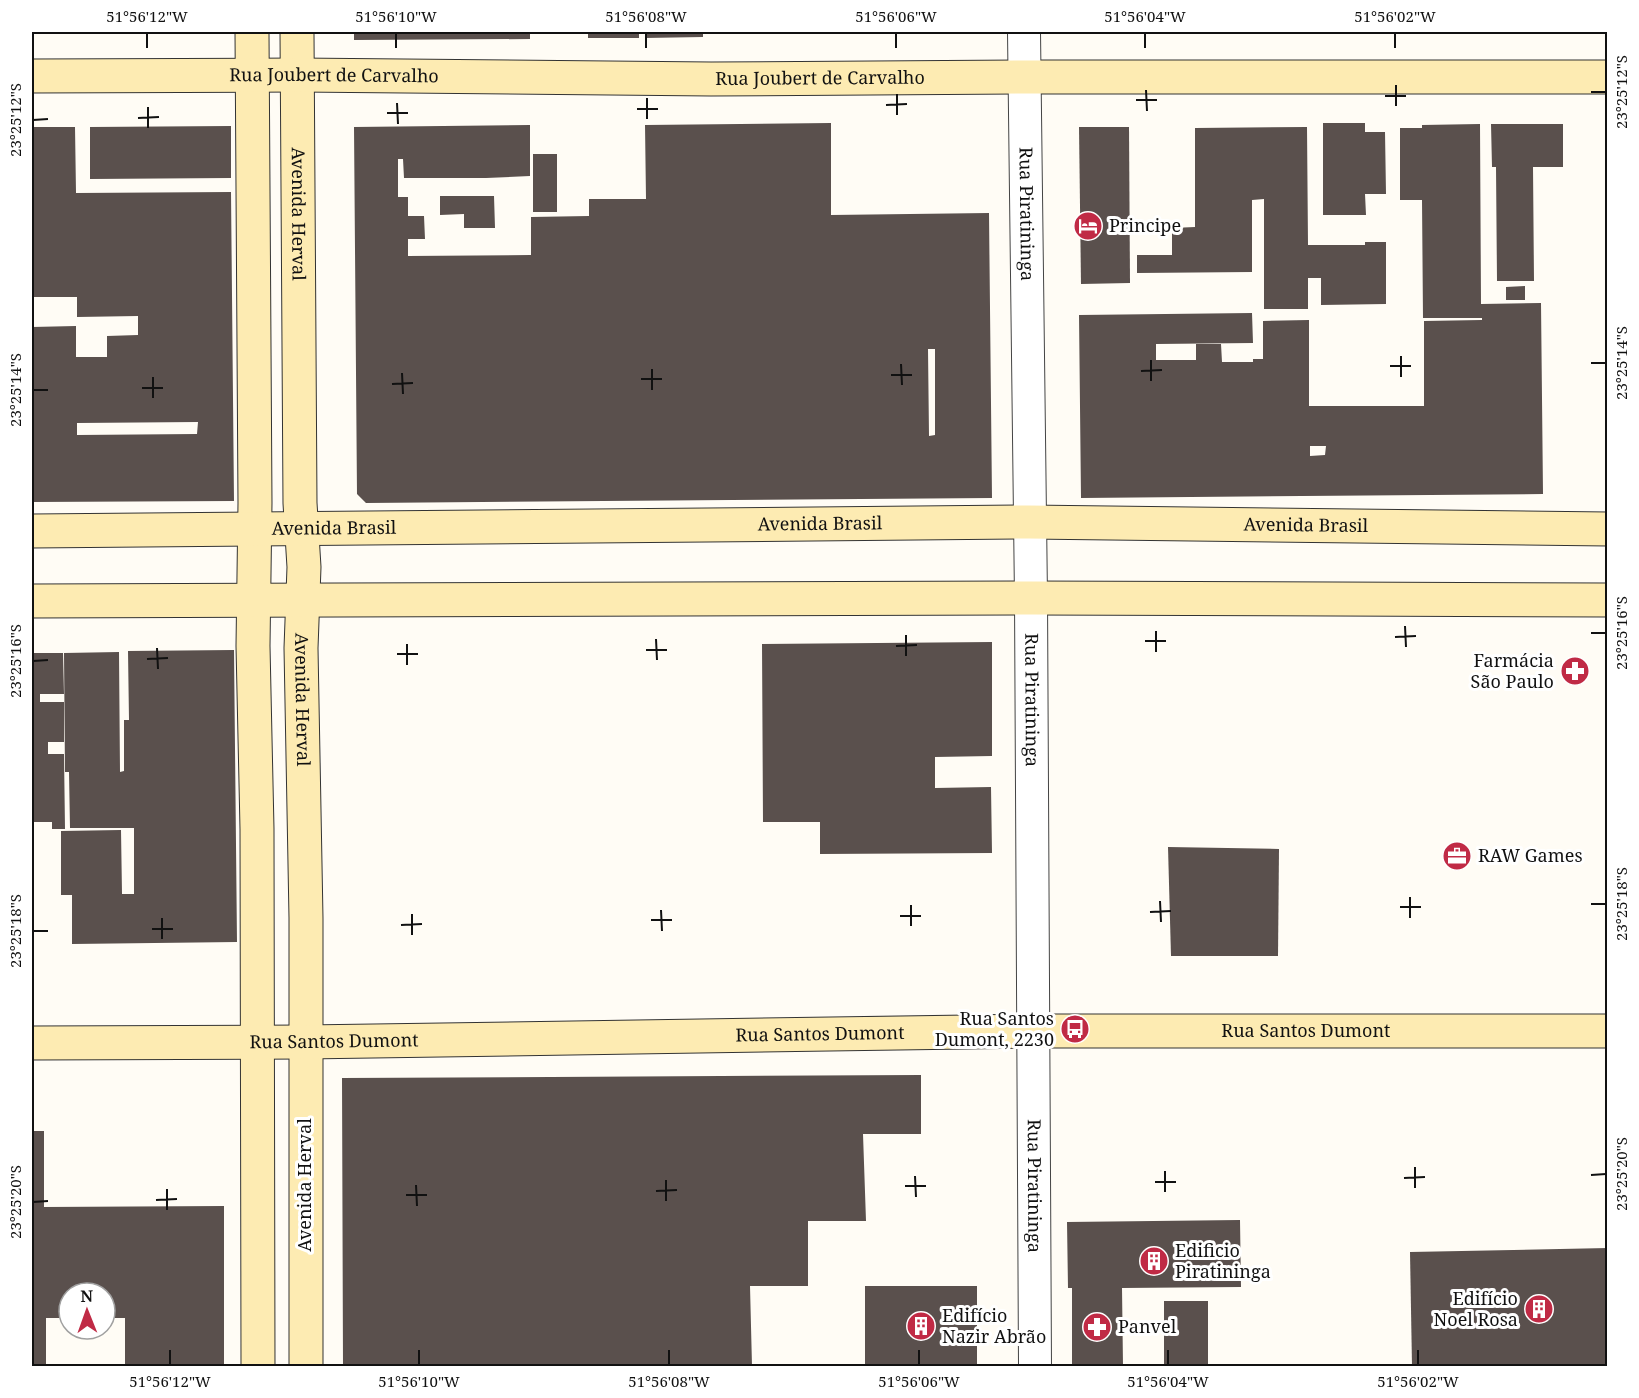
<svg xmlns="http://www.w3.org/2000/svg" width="1639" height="1398" font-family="'Noto Serif',serif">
  <rect width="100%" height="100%" fill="#fffcf5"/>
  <!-- building -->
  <g fill="#5a504d" fill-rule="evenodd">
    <polygon points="354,32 530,32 530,39 354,40"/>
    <rect x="588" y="32" width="51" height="6"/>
    <polygon points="645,32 703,32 703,37 645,38"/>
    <path d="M831,123V215L989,213L992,498L366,503L357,494L354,127L530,125V176L486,178H404L403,159H398V197H408V216H424L425,239H408V256L531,255V217L589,216V199H646L645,125ZM928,349H935V435L929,436Z"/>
    <polygon points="1323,123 1365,123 1365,132 1385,132 1386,194 1365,194 1366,215 1323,215"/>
    <path d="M1480,124L1481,304L1541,303L1543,494L1081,498L1079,315L1252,313L1253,343L1156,344V360H1196V344H1221L1222,362H1253V359H1263V321L1309,320V406H1424V321L1482,320V318H1423L1422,200H1400V128H1422V125ZM1310,446H1326L1325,455L1310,456Z"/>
    <polygon points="1491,124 1563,124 1563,167 1533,167 1534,281 1497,281 1496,167 1492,167"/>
    <polygon points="231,126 231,178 90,179 90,127"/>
    <path d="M32,127H75L76,193L231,192L234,501L32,502V327L76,326V357H107V336L138,335V316L77,317V297H32ZM198,422L197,434L77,435V423Z"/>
    <polygon points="1079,127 1129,127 1130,283 1081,284"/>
    <polygon points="1307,127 1308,245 1365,245 1365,242 1386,242 1386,304 1321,305 1321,278 1308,278 1308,309 1264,309 1264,199 1252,200 1252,272 1137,273 1137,255 1172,255 1172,228 1195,227 1195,128"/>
    <rect x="533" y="154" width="24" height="58"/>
    <polygon points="440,196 494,196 495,228 464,228 464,214 440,215"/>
    <polygon points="1525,286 1525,300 1506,300 1506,287"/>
    <polygon points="992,642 992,756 935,757 935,788 991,787 992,853 820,854 820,822 763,822 762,644"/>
    <polygon points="234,650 237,942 72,944 72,895 61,895 61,831 121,830 122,894 134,894 134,828 70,828 69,772 65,772 64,653 119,652 120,772 124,771 124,720 129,720 128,651"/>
    <polygon points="32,653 63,653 64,694 40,694 40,702 64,702 64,742 48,742 48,754 64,754 65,829 52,829 52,822 32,822"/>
    <polygon points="1168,847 1279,849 1278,956 1171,956"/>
    <polygon points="921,1075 921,1134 863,1134 866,1221 808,1221 808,1286 750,1286 752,1366 343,1366 342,1078"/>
    <polygon points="32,1131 44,1131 44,1207 224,1206 224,1366 125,1366 125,1318 105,1318 105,1293 69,1293 69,1318 46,1318 46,1366 32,1366"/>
    <polygon points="1240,1220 1241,1287 1122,1288 1123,1366 1072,1366 1072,1288 1068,1288 1067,1222"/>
    <polygon points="1608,1248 1608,1366 1412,1366 1410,1252"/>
    <rect x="865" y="1286" width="112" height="80"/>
    <rect x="1164" y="1301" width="44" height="65"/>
  </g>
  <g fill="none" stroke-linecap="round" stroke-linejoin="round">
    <!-- street casing -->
    <g stroke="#444" stroke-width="34">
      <g id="street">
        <path id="s1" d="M1024,32L1031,598L1035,1366"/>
      </g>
    </g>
    <!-- secondary casing -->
    <g stroke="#333" stroke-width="35">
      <g id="secondary">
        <polyline points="252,32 255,503 253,646 257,829 258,1366"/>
        <path id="s2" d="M297,32L300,503L304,567L301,648L306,918V1366"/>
        <path id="s3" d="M32,76L298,75L711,79L1024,77H1608"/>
        <path id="s4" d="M32,531L1029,522L1608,529"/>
        <polyline points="32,601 1031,598 1608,600"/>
        <path id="s5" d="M32,1043L305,1042L1033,1031H1608"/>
      </g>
    </g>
    <!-- street -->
    <use href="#street" stroke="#fff" stroke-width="32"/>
    <!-- secondary -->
    <use href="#secondary" stroke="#fdebb2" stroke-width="33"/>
  </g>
  <!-- ticks -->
  <path fill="none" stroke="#111" stroke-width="2" d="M147,33V48M396,33V48M646,33V48M896,33V48M1145,33V48M1395,33V48M1396,85V106M1146,90L1147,111M1591,92H1606M897,94V115M1385,96H1406M647,98V119M1136,100H1157M397,103L398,124M886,105L907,104M148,107V128M637,109H658M387,113H408M138,118L159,117M33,120L48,119M1401,356V377M1151,360V381M1591,363H1606M901,364L902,385M1390,366H1411M652,369V390M1141,371L1162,370M402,373L403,394M891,375H912M153,377V398M641,379H662M392,384L413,383M142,388H163M33,390H48M1405,626L1406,647M1156,631V652M1591,633H1606M906,635V656M1395,637L1416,636M656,639L657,660M1145,641H1166M407,644V665M896,646L917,645M157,648L158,669M646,650H667M397,654H418M147,659L168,658M33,661L48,660M1410,897V918M1160,901L1161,922M1591,904H1606M911,905V926M1400,907H1421M661,910L662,931M1150,912L1171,911M412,914V935M900,916H921M162,918V939M651,920H672M401,925L422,924M152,929H173M33,931H48M1415,1167V1188M1165,1171V1192M1591,1175L1606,1174M915,1176L916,1197M1404,1178L1425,1177M666,1180V1201M1155,1182H1176M416,1185L417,1206M905,1186H926M167,1189V1210M656,1191L677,1190M406,1195H427M156,1200L177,1199M33,1202L48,1201M170,1350V1365M419,1350V1365M669,1350V1365M919,1350V1365M1168,1350V1365M1418,1350V1365"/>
  <!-- icons -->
  <defs>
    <g id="hotel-disc" transform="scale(1.5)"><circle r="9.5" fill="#c02a45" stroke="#fff"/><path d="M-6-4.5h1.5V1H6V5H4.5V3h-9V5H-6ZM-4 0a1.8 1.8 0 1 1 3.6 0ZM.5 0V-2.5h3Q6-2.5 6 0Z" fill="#fff"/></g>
    <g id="pharmacy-disc" transform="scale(1.5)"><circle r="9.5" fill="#c02a45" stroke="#fff"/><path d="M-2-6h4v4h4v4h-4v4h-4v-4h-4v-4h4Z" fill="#fff"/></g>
    <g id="office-disc" transform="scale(1.5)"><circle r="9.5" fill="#c02a45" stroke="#fff"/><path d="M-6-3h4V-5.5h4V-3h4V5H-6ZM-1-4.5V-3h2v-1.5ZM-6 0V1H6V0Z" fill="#fff"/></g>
    <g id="bus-disc" transform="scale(1.5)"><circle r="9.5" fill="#c02a45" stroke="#fff"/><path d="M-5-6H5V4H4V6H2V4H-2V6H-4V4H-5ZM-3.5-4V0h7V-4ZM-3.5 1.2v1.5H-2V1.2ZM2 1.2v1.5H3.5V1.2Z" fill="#fff"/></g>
    <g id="building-disc" transform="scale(1.5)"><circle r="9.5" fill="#c02a45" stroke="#fff"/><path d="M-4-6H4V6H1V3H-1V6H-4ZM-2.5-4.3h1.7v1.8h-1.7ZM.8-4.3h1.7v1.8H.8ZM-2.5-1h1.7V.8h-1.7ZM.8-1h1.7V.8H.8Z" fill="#fff"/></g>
  </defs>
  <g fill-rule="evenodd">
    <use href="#hotel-disc" x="1088" y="226"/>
    <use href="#pharmacy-disc" x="1575" y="671"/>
    <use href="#office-disc" x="1457" y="856"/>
    <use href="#bus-disc" x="1075" y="1029"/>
    <use href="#building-disc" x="1154" y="1261"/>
    <use href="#building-disc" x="1539" y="1309"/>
    <use href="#building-disc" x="921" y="1326"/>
    <use href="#pharmacy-disc" x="1097" y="1327"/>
  </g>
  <g text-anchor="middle" stroke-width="6" stroke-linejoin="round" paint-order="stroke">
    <!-- street labels -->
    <g font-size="18" fill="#111" stroke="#fff">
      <text dy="6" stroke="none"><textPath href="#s3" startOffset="302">Rua Joubert de Carvalho</textPath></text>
      <text dy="6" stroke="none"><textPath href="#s3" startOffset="788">Rua Joubert de Carvalho</textPath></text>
      <text dy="6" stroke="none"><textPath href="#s2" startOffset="182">Avenida Herval</textPath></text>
      <text dy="6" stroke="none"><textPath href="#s1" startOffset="182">Rua Piratininga</textPath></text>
      <text dy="6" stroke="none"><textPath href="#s4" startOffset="788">Avenida Brasil</textPath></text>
      <text dy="6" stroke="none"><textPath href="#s4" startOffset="1274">Avenida Brasil</textPath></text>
      <text dy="6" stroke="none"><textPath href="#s4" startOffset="302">Avenida Brasil</textPath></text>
      <text dy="6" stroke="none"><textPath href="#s2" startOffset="668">Avenida Herval</textPath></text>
      <text dy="6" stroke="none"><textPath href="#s1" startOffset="668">Rua Piratininga</textPath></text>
      <text dy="6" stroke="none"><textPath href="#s5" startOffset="1274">Rua Santos Dumont</textPath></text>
      <text dy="6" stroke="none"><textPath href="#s5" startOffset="788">Rua Santos Dumont</textPath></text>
      <text dy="6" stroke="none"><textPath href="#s5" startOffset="302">Rua Santos Dumont</textPath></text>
      <text transform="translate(305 1185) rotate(-90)" y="6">Avenida Herval</text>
      <text dy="6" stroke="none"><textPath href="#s1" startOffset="1154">Rua Piratininga</textPath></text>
    </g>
    <!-- poi labels -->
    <g font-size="18" fill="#111" stroke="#fff" text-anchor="start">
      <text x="1109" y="232">Principe</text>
      <text x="1554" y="667" text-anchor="end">Farmácia<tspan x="1554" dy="21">São Paulo</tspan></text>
      <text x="1478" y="862">RAW Games</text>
      <text x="1054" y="1025" text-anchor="end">Rua Santos<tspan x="1054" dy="21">Dumont, 2230</tspan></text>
      <text x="1175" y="1257">Edificio<tspan x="1175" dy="21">Piratininga</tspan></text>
      <text x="1518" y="1305" text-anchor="end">Edifício<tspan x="1518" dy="21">Noel Rosa</tspan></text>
      <text x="942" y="1322">Edifício<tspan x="942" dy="21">Nazir Abrão</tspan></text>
      <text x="1118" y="1333">Panvel</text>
    </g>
  </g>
  <!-- border -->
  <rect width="1639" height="1398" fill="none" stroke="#ffffff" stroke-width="66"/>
  <!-- north arrow -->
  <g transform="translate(87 1311) rotate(359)"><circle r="28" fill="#ffffff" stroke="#a0a0a0" stroke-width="1.5"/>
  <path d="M0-4.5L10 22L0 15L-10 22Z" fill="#c02a45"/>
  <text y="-9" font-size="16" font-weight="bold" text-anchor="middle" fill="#111111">N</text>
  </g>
  <rect x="33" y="33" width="1573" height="1332" fill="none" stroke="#111" stroke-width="2"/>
  <g font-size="15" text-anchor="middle" fill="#111">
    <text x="147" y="22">51°56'12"W</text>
    <text x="396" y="22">51°56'10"W</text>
    <text x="646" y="22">51°56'08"W</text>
    <text x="896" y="22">51°56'06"W</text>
    <text x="1145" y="22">51°56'04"W</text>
    <text x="1395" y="22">51°56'02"W</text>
    <text transform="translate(1622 92) rotate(-90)" y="5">23°25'12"S</text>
    <text transform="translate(16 120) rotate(-90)" y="5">23°25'12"S</text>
    <text transform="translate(1622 363) rotate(-90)" y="5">23°25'14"S</text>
    <text transform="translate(16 390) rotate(-90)" y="5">23°25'14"S</text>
    <text transform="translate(1622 633) rotate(-90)" y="5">23°25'16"S</text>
    <text transform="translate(16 661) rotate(-90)" y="5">23°25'16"S</text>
    <text transform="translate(1622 904) rotate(-90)" y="5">23°25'18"S</text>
    <text transform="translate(16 931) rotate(-90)" y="5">23°25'18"S</text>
    <text transform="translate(1622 1174) rotate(-90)" y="5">23°25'20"S</text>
    <text transform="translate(16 1202) rotate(-90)" y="5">23°25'20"S</text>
    <text x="170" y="1387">51°56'12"W</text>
    <text x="419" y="1387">51°56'10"W</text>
    <text x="669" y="1387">51°56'08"W</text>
    <text x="919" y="1387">51°56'06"W</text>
    <text x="1168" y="1387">51°56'04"W</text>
    <text x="1418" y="1387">51°56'02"W</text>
  </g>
</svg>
